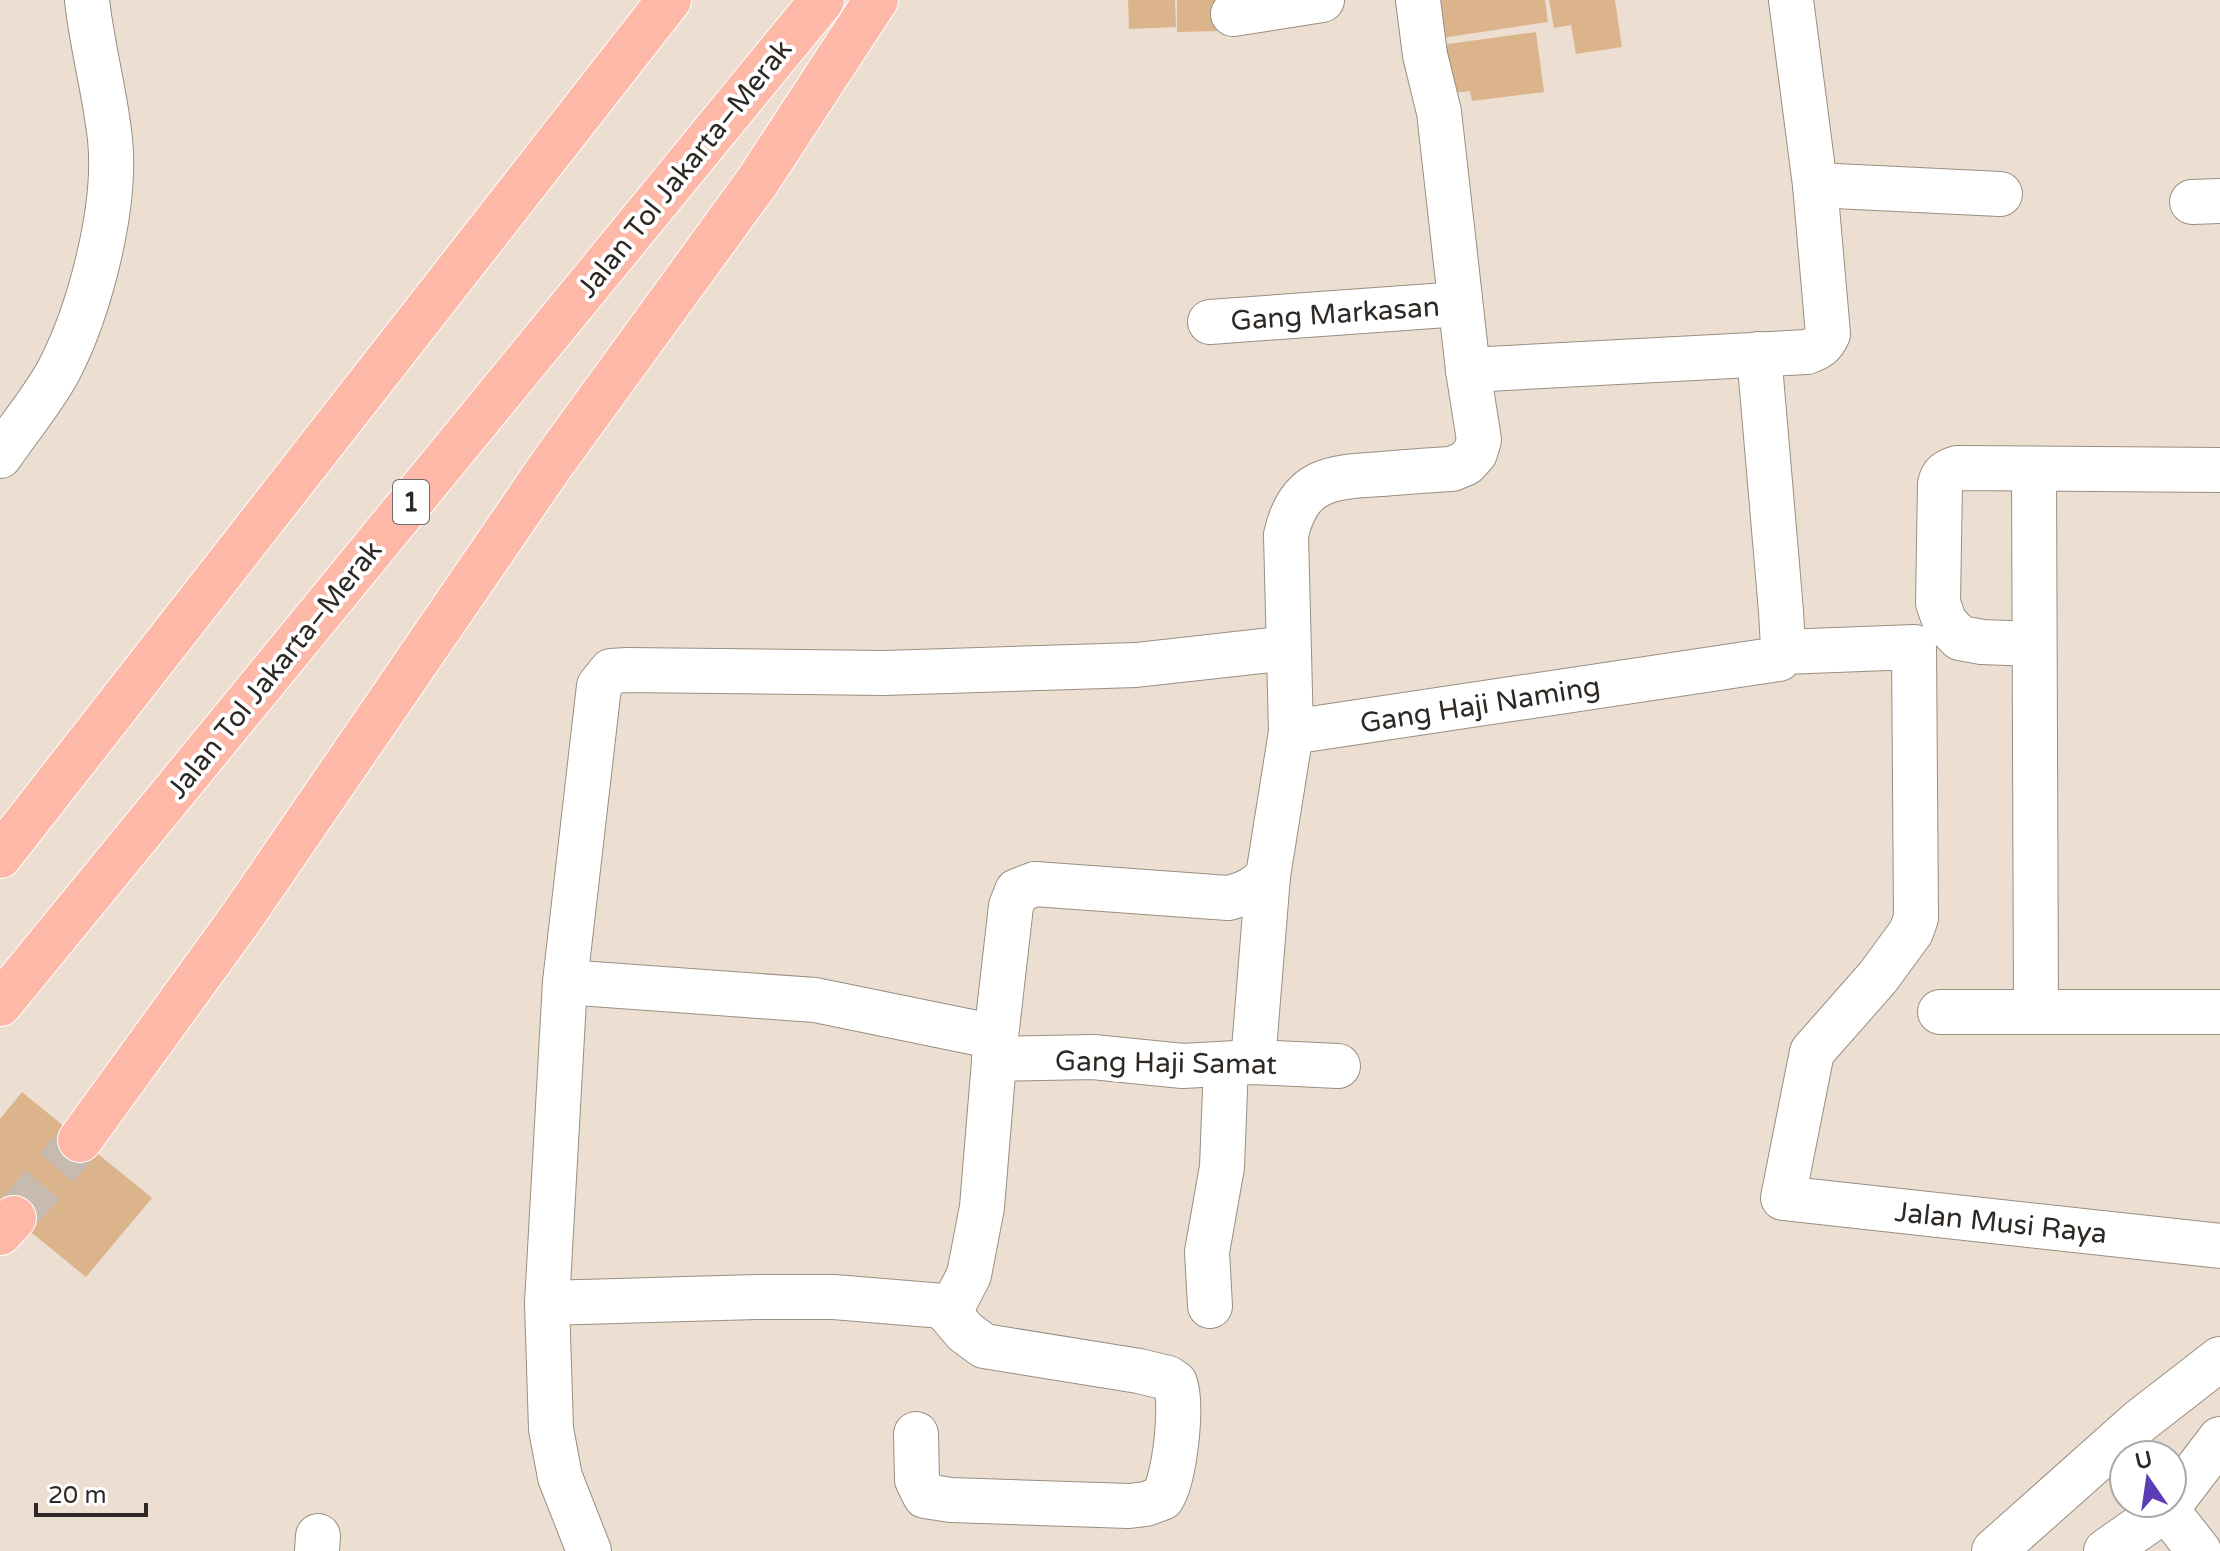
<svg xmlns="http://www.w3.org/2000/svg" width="2220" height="1551" font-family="'Varela Round',sans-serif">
  <rect width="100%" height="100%" fill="#ecdfd1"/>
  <!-- building -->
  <g fill="#dcb48b">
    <polygon points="1128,0 1175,0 1176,27 1129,29"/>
    <polygon points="1177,0 1221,0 1222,31 1177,32"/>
    <polygon points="1436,0 1545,0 1548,22 1442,38"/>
    <polygon points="1549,0 1615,0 1622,47 1576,54 1571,25 1554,28"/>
    <polygon points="1536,32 1544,92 1472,101 1470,91 1447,94 1441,45"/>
    <polygon points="22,1092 152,1198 86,1277 0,1207 0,1119"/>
  </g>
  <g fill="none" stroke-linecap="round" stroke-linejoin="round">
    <!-- highway-tunnel -->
    <polyline stroke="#c6bbae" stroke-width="44" stroke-dasharray="44 22" stroke-linecap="butt" points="14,1218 80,1140"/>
    <!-- minor casing -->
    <g stroke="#9a8e82" stroke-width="46">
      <g id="minor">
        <polyline points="1233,14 1322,0"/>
        <polyline points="1815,185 2000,194"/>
        <polyline points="2192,202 2220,201"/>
        <polyline points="1210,322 1460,304"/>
        <path d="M1468,370L1807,352C1818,348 1823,345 1828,334L1815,185L1791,0"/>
        <path d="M0,456C19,428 43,400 59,370C90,310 117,207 110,139C105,92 92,47 87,0"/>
        <polyline points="2034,470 2036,1011"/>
        <path d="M2034,644L1982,642L1960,638L1945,623L1938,603L1940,484C1942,474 1947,471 1957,468L2220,470"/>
        <polyline points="1783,652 1914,647 1916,918 1911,932 1878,977 1812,1052 1783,1198 2220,1246"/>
        <polyline points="1291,732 1779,659 1783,647 1781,611 1759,354"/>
        <polyline points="565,982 815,1000 996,1037"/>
        <polyline points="1940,1012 2220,1012"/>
        <polyline points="994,1059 1093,1057 1183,1066 1253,1062 1338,1066"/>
        <polyline points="1253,1062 1268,876"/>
        <path d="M547,1303L756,1297H834L943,1306L955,1302L969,1275L982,1207L996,1037L1011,906L1017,891L1035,884L1228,898C1245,894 1256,889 1268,876L1291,732L1286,535C1299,478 1331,477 1382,474C1405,472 1428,470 1452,469L1466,463L1475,453L1479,440L1468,370L1439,112L1425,55L1418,0"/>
        <polyline points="1210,1306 1207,1252 1222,1167 1226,1064"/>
        <path d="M916,1434L917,1480L925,1496L951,1500L1129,1506L1146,1504L1162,1498C1175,1479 1183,1404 1175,1383L1168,1378L1139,1371L984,1346L965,1332L943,1306"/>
        <polyline points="2172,1502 2220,1439"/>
        <polyline points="2166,1509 2199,1551"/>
        <polyline points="317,1551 318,1536"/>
        <polyline points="589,1551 560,1477 551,1429 547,1303 565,982 599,686 611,671 627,670 884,673 1136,665 1288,648"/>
        <polyline points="1994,1551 2140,1421 2220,1359"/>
        <polyline points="2106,1551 2166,1509 2171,1503"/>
      </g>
    </g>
    <!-- highway casing -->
    <g stroke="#fff" stroke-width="46">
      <g id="highway">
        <polyline points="0,856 669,0"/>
        <polyline points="0,1004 822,0"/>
        <polyline points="80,1140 241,918 552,464 757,182 876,0"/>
        <polyline points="0,1233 14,1218"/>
      </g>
    </g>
    <!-- minor -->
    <use href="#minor" stroke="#fff" stroke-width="44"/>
    <!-- highway -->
    <use href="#highway" stroke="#feb8a8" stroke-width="44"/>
  </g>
  <g text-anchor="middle" stroke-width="8" stroke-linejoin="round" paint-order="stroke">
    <!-- shield labels -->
    <rect fill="#fff" stroke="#6d6966" stroke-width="2" x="393" y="480" width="36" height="44" rx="6"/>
    <g font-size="26" font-weight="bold" fill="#2e2924">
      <text x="411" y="511">1</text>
    </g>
    <!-- street labels -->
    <g font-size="28" fill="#2e2924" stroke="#fff">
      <text transform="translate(684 168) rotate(-51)" y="10">Jalan Tol Jakarta–Merak</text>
      <text transform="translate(1335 313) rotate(-4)" y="10">Gang Markasan</text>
      <text transform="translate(274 669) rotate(-51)" y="10">Jalan Tol Jakarta–Merak</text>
      <text transform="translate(1480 704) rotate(-9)" y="10">Gang Haji Naming</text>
      <text transform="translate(1166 1062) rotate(1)" y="10">Gang Haji Samat</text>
      <text transform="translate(2001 1222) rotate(6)" y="10">Jalan Musi Raya</text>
    </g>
  </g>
  <!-- north arrow -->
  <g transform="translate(2148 1479) rotate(347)"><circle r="38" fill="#ffffff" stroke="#aba9a7" stroke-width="2"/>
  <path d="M0-6L14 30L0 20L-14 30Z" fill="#5d3db6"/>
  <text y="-12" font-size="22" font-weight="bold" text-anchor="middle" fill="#2e2924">U</text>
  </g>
  <!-- scale -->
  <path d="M36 1503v12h110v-12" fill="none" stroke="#2e2924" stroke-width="4"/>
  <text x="48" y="1503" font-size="24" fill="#2e2924" stroke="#ffffff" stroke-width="6" paint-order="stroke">20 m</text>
</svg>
